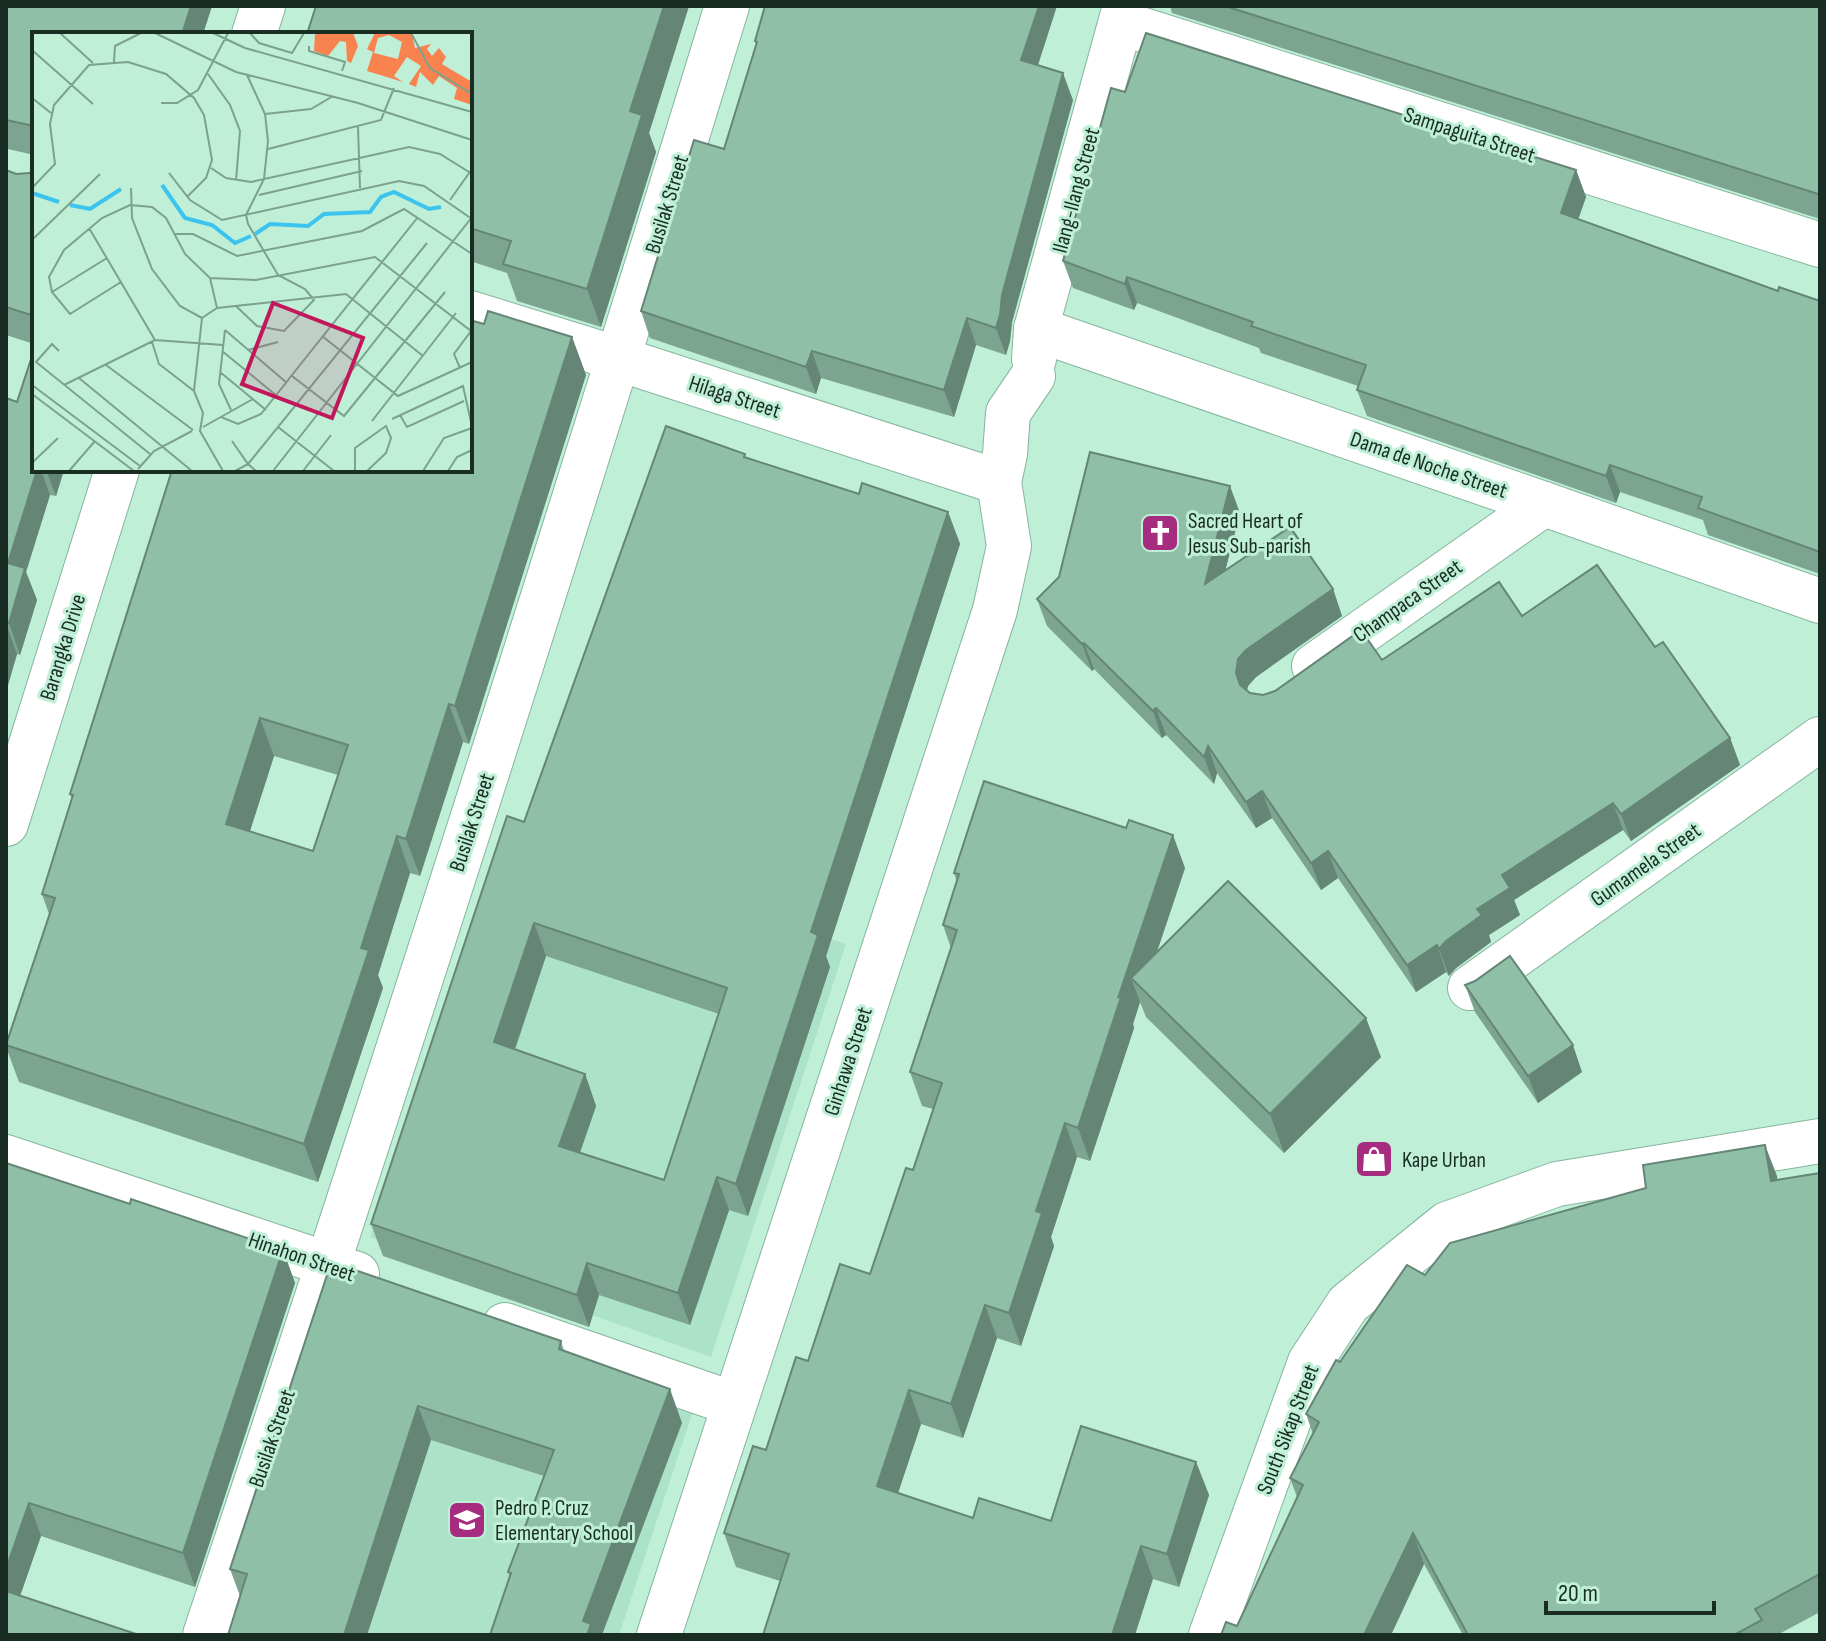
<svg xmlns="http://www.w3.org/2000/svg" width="1826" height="1641" font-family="'Sofia Sans Condensed',sans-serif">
  <rect width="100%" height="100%" fill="#bfefd7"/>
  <!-- built -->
  <g fill="#ace2c8">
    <polygon points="510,835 846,944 711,1357 370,1237"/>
    <polygon points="353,1292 695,1405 619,1635 238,1635"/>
  </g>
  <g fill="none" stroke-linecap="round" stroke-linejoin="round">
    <!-- minor casing -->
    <g stroke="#86b59e" stroke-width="46">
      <g id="minor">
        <polyline points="1121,23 1820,245"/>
        <polyline points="470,313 619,359 999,482"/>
        <polyline points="1036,329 1544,504 1820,601"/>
        <polyline points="1034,359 1036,329 1125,6"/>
        <polyline points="1314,666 1544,504"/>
        <polyline points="1470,988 1820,739"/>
        <polyline points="6,1157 357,1274"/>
        <polyline points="505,1325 734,1404"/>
        <path d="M205,1635C386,1094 560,551 727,6"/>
        <polyline points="659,1635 995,610 1009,546 999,482 1005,454 1008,413 1033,376"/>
        <polyline points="1211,1635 1310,1362 1348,1304 1447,1224 1557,1184 1820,1141"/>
      </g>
    </g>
    <!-- secondary casing -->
    <g stroke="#86b59e" stroke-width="46">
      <g id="secondary">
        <polyline points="254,34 263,6"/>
        <polyline points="6,824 117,470"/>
      </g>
    </g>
    <!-- minor -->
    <use href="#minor" stroke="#fff" stroke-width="44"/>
    <!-- secondary -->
    <use href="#secondary" stroke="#fff" stroke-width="44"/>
  </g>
  <!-- wall -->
  <g fill="#7ca490" fill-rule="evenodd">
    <polygon points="6,6 212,6 203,34 34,34 34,155 8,149 6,143"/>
    <polygon points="316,6 689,6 649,133 656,152 601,327 517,301 507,273 470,261 470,34"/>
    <polygon points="1170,6 1820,6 1820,219 1172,13"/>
    <polygon points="755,41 1038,65 1073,100 1012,322 1010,341 1006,355 976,345 954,417 821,378 816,394 650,338 641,311 724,149 756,44"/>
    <polygon points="1125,92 1576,170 1586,197 1578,219 1778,291 1820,301 1820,574 1708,535 1703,520 1620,492 1616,503 1367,416 1357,390 1358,386 1261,353 1259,348 1137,303 1134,310 1073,288 1063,261"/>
    <polygon points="6,170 16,174 29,173 34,171 34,344 6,335"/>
    <path d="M484,324L572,337L586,375L469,744L463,742L420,876L410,873L378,975L383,988L318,1182L19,1082L6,1047V1042L49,914L42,894L72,798L70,794ZM274,756L338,775L313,851L250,831Z"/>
    <polygon points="6,398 17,402 34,470 64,470 56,496 50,495 26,572 37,600 20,655 17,654 6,692"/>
    <path d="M746,458L859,494L948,512L960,544L826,956L830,967L748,1216L729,1210L690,1325L599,1295L589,1327L383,1256L371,1224L524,822ZM546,956L719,1014L664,1180L580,1153L596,1106L585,1074L515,1050Z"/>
    <polygon points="1240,513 1225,570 1333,589 1342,616 1256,677 1248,686 1247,690 1250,693 1263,695 1382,660 1522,616 1655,647 1730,738 1740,765 1631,841 1623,830 1514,900 1520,915 1489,935 1491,942 1456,968 1449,976 1446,972 1416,992 1338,878 1321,890 1272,818 1256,828 1217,773 1214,784 1166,735 1162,738 1094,669 1092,671 1047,626 1037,599"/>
    <polygon points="1185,868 1157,952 1381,1057 1284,1153 1146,1017 1140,1002 1133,1024 1134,1028 1090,1161 1077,1157 1051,1237 1054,1246 1021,1346 997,1338 963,1438 921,1424 898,1493 973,1518 1051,1521 1196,1462 1209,1495 1179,1587 1153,1579 780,1581 736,1567 724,1533 808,1361 870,1274 913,1170 933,1109 922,1106 910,1072 951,948 943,925 957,882 954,873"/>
    <polygon points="1465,985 1582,1072 1538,1103 1475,1012"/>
    <polygon points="6,1163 130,1204 283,1250 295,1283 195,1587 41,1536 6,1635"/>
    <polygon points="1820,1173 1820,1612 1777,1635 1463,1635 1424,1564 1391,1635 1221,1635 1237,1626 1297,1497 1290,1478 1313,1434 1306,1414 1340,1362 1425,1275 1777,1176 1777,1180"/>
    <polygon points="330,1266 561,1341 564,1351 682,1423 510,1577 508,1572 544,1476 431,1440 367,1635 228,1635 240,1596 230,1569"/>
  </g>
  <!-- shaded-wall -->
  <g fill="#658676">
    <polygon points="191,6 212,6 203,34 182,34"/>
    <polygon points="664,6 689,6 649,133 656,152 601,327 587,289 630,111"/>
    <polygon points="1039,6 1057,6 1031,87 1021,60"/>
    <polygon points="1063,73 1073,100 1012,322 1010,341 1006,355 996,328 1002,295"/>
    <polygon points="1576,170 1586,197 1571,240 1561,213"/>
    <polygon points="1127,277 1137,303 1134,310 1125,284"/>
    <polygon points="967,318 976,345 954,417 944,390"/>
    <polygon points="572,337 586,375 469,744 455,706"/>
    <polygon points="812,351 821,378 816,394 806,367"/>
    <polygon points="1610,465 1620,492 1616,503 1606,476"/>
    <polygon points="37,470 41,470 50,495 26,572 37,600 20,655 9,623 8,563"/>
    <polygon points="46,470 64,470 56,496"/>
    <polygon points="1230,486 1240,513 1215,611 1205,584"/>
    <polygon points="948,512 960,544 826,956 830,967 748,1216 736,1184 811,932"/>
    <polygon points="1333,589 1342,616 1256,677 1248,686 1245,700 1236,673 1238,659 1246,650"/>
    <polygon points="6,624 17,654 6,692"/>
    <polygon points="1084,643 1094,669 1092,671 1082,644"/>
    <polygon points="449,704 463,742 420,876 406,839"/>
    <polygon points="1156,708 1166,735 1162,738 1153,711"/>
    <polygon points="260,718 274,756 240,862 226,824"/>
    <polygon points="1730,738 1740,765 1631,841 1621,814"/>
    <polygon points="1208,746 1217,773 1214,784 1204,757"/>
    <polygon points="1262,791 1272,818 1256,828 1246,802"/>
    <polygon points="1613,803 1623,830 1514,900 1520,915 1489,935 1491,942 1456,968 1449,976 1439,949 1477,909 1502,875"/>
    <polygon points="1173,835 1185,868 1144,990 1131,978 1140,1002 1133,1024 1134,1028 1090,1161 1078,1128 1118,998"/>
    <polygon points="397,836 410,873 378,975 383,988 318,1182 304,1144 361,948"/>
    <polygon points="1328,851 1338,878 1321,890 1311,863"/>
    <polygon points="534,923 546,956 506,1075 494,1042"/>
    <polygon points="1437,945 1446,972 1416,992 1407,965"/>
    <polygon points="1366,1018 1381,1057 1284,1153 1270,1114"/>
    <polygon points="1573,1045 1582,1072 1538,1103 1528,1076"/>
    <polygon points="585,1074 596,1106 571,1178 559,1146"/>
    <polygon points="1065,1123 1077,1157 1051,1237 1054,1246 1021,1346 1009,1313 1036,1211"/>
    <polygon points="1765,1145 1777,1176 1782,1212 1771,1181"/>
    <polygon points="717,1177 729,1210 690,1325 678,1293"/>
    <polygon points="283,1250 295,1283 195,1587 183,1553"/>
    <polygon points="587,1263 599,1295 589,1327 577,1295"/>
    <polygon points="985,1305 997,1338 963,1438 951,1404"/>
    <polygon points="670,1389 682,1423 602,1635 587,1635 583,1621"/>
    <polygon points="909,1390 921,1424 889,1520 877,1486"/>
    <polygon points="418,1406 431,1440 367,1635 344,1635"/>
    <polygon points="1196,1462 1209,1495 1179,1587 1167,1554"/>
    <polygon points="29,1503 41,1536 11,1622 6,1607 6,1569"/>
    <polygon points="1413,1533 1424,1564 1391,1635 1364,1635"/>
    <polygon points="1141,1546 1153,1579 1135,1635 1112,1635"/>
  </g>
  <!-- building -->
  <g fill="#90bfa8" stroke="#658676" stroke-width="2" fill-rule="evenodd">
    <polygon points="6,6 191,6 182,34 34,34 34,128 29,125 6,120"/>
    <polygon points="316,6 664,6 630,111 642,115 587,289 503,264 511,241 470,228 470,34 307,34"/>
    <polygon points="765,6 1039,6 1021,60 1063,73 1002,295 1000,315 996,328 967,318 944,390 812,351 806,367 641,311 694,140 724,149 757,42 755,41"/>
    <polygon points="1225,6 1820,6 1820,196 1818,194"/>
    <polygon points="1146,33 1576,170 1561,213 1778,291 1779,287 1820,301 1820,552 1698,508 1702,497 1610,465 1606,476 1357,390 1366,365 1251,326 1253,322 1127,277 1125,284 1063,261 1111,88 1125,92"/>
    <polygon points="6,170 16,174 29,173 34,171 34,316 6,307"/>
    <path d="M488,311L572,337L455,706L449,704L406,839L397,836L361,948L369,950L304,1144L6,1045L55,898L42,894L73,795L70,794L172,470H470V320L484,324ZM260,718L348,745L313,851L226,824Z"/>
    <polygon points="34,350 34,470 37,470 8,563 25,568 9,623 6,623 6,398 17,402"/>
    <path d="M666,426L745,454L744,457L859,494L862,483L948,512L811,932L818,935L736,1184L717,1177L678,1293L587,1263L577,1295L371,1224L507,816L524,822ZM534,923L727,988L664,1180L559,1146L585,1074L494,1042Z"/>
    <polygon points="1090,452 1230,486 1205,584 1290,527 1333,589 1246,650 1238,659 1236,673 1240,685 1250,693 1263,695 1275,691 1361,630 1382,660 1499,582 1522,616 1597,565 1655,647 1663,642 1730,738 1621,814 1613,803 1502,875 1510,888 1477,909 1482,915 1446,941 1439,949 1437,945 1407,965 1328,851 1311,863 1262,791 1246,802 1208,746 1204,757 1156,708 1153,711 1084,643 1082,644 1037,599 1059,577"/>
    <polygon points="984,781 1126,828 1129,820 1173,835 1118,998 1122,994 1078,1128 1065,1123 1036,1211 1042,1213 1009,1313 985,1305 951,1404 909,1390 877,1486 973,1518 979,1498 1051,1521 1081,1426 1196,1462 1167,1554 1141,1546 1112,1635 763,1635 789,1554 724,1533 753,1446 766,1450 796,1357 808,1361 840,1264 870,1274 906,1168 913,1170 942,1083 910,1072 957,930 943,925 959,874 954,873"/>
    <polygon points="1228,881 1366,1018 1270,1114 1131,978"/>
    <polygon points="1510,956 1573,1045 1528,1076 1465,985 1475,981"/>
    <polygon points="1765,1145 1771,1181 1820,1173 1820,1574 1755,1609 1762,1620 1734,1635 1468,1635 1413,1533 1364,1635 1221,1635 1226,1622 1237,1626 1303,1485 1290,1478 1319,1422 1306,1414 1336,1360 1340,1362 1407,1265 1425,1275 1450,1243 1646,1188 1643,1165"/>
    <polygon points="6,1163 130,1204 131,1199 283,1250 183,1553 29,1503 6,1569"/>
    <polygon points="330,1266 353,1274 355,1270 561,1341 559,1349 670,1389 583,1621 591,1624 587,1635 490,1635 511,1573 508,1572 554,1450 418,1406 344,1635 228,1635 247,1574 230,1569"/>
    <polygon points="6,1591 139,1635 6,1635"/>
  </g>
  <!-- icons -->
  <defs>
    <g id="church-square" transform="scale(2)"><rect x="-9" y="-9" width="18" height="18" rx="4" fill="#a62c80" stroke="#bfefd7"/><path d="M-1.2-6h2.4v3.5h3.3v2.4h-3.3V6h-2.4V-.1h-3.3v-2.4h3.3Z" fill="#fff"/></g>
    <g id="shop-square" transform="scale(2)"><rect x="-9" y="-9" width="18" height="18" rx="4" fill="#a62c80" stroke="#bfefd7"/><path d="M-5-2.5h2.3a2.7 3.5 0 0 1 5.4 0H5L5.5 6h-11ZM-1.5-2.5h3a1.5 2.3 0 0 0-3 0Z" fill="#fff"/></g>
    <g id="school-square" transform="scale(2)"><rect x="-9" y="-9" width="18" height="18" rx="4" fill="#a62c80" stroke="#bfefd7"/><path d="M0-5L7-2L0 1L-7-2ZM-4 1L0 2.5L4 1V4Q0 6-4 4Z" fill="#fff"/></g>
  </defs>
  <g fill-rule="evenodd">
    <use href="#church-square" x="1160" y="533"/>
    <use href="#shop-square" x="1374" y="1159"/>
    <use href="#school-square" x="467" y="1520"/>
  </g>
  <g text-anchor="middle" stroke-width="6" stroke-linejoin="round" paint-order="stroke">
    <!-- street labels -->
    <g font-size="22" fill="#1a2d24" stroke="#bfefd7">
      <text transform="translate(1470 134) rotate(18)" y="8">Sampaguita Street</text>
      <text transform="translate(1075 190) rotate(-75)" y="8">Ilang-Ilang Street</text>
      <text transform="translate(666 204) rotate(-73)" y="8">Busilak Street</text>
      <text transform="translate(735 396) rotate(18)" y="8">Hilaga Street</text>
      <text transform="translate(1429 464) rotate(19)" y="8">Dama de Noche Street</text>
      <text transform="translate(1407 600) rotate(-35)" y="8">Champaca Street</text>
      <text transform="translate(62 647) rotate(-73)" y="8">Barangka Drive</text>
      <text transform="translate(471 822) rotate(-72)" y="8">Busilak Street</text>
      <text transform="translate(1645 864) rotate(-35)" y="8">Gumamela Street</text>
      <text transform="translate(847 1061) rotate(-72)" y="8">Ginhawa Street</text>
      <text transform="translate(302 1256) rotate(19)" y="8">Hinahon Street</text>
      <text transform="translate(1287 1429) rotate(-69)" y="8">South Sikap Street</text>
      <text transform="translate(271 1438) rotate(-71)" y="8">Busilak Street</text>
    </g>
    <!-- poi labels -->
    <g font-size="22" fill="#1a2d24" stroke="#bfefd7" text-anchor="start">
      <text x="1188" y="528">Sacred Heart of<tspan x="1188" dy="25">Jesus Sub-parish</tspan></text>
      <text x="1402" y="1167">Kape Urban</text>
      <text x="495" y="1515">Pedro P. Cruz<tspan x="495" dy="25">Elementary School</tspan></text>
    </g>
  </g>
  <!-- overview -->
  <g transform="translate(32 32)">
    <rect width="440" height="440" fill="#bfefd7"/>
    <path d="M283,1H321L326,14L319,31L315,29L314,10L308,9L296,24L282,19ZM343,1H380L383,16L399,12L395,17L400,24L407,16L414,25L410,32L440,50V73L422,67L425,56L407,44L401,53L388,40L384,55L377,52L389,34L375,25L362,44L371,50L335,39L341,20L335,17ZM357,3L370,10L366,27L342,21L346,6Z" fill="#f9834f" fill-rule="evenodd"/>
    <path fill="none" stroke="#3cc4ee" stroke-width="4" d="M130,153L153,186L180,193L203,211L219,204M0,161L27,170M38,173L58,177L89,157M223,202L238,192L276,194L292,182L338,180L349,165L362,160L397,177L409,175"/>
    <path fill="none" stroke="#7da18f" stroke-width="2" d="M28,1L61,31M123,1L204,40L326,71L440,108M181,1L213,16L440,80M218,1L227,11L260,21L272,1M379,1L398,36L440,62M277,14V19L313,30L310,39M0,18L61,72M82,30L83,14L109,1M176,42L198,73L208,99L204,149M0,66L19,81M129,71H145L166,58L196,1M233,82L279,77L301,64M326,95L328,156M236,117L349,88L362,56M179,136L194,146L219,150L377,115L408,122L437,140M137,141L158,168L190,188L367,149L392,154L440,187M0,156L23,132L18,92L22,73L57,33L96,30L134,42L162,66L172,83L180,128L174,146L156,164M99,156L100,186L120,237L148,274L170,286M227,163L330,139M418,168L440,137M57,196L123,308L191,313M142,202H161L205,224L330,199L372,177L440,222M0,208L68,142M178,246L224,248L343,225L439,299L422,322L428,336M89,250L38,282L20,260L17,245L32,218L70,186L98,173L120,175L134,186L153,222L178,246L185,276M20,260L75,226M204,274L225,294L252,299L282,268L273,257L246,243L216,192L214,183L232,147L236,109L233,82L215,43M170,286L185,276L314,262L391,324M170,286L162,359L171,381L168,399L191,439M193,298L187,352L199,378M193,298L255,351M290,304L366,364L440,330M120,310L127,332L162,359M216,318L246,310M27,319L20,312L4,330L118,422M190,319L245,364M74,333L161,398M188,340L234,378M260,344L312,384L413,260M47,346L160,439M256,348L386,185M0,353L108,434M32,353L123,308M0,362L102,439M368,383L375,395L432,369M189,385L206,392L229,382L257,347M360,387L431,354L439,390M340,389L424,281M171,395L221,367M246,395L302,439M200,409L216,432L395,211M0,431L26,406M106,437L122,419L160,399M37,439L63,409M203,439L216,432L224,439M241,439L440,185M271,439L299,403M323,439V416L354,394L359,406L354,421L335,439M391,439L412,406L440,396M416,439L425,425L440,418"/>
    <path fill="#c2185b" fill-opacity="0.15" stroke="#c2185b" stroke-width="4" d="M241,271L331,306L300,386L210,352Z"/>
    <rect width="440" height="440" fill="none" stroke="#1a2d24" stroke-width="4"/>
  </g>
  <!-- border -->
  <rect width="1826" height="1641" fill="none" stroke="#1a2d24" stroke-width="16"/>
  <!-- scale -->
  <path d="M1546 1601v12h168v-12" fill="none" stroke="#1a2d24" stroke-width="4"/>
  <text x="1558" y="1601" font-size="24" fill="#1a2d24" stroke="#bfefd7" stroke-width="6" paint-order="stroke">20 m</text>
</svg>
